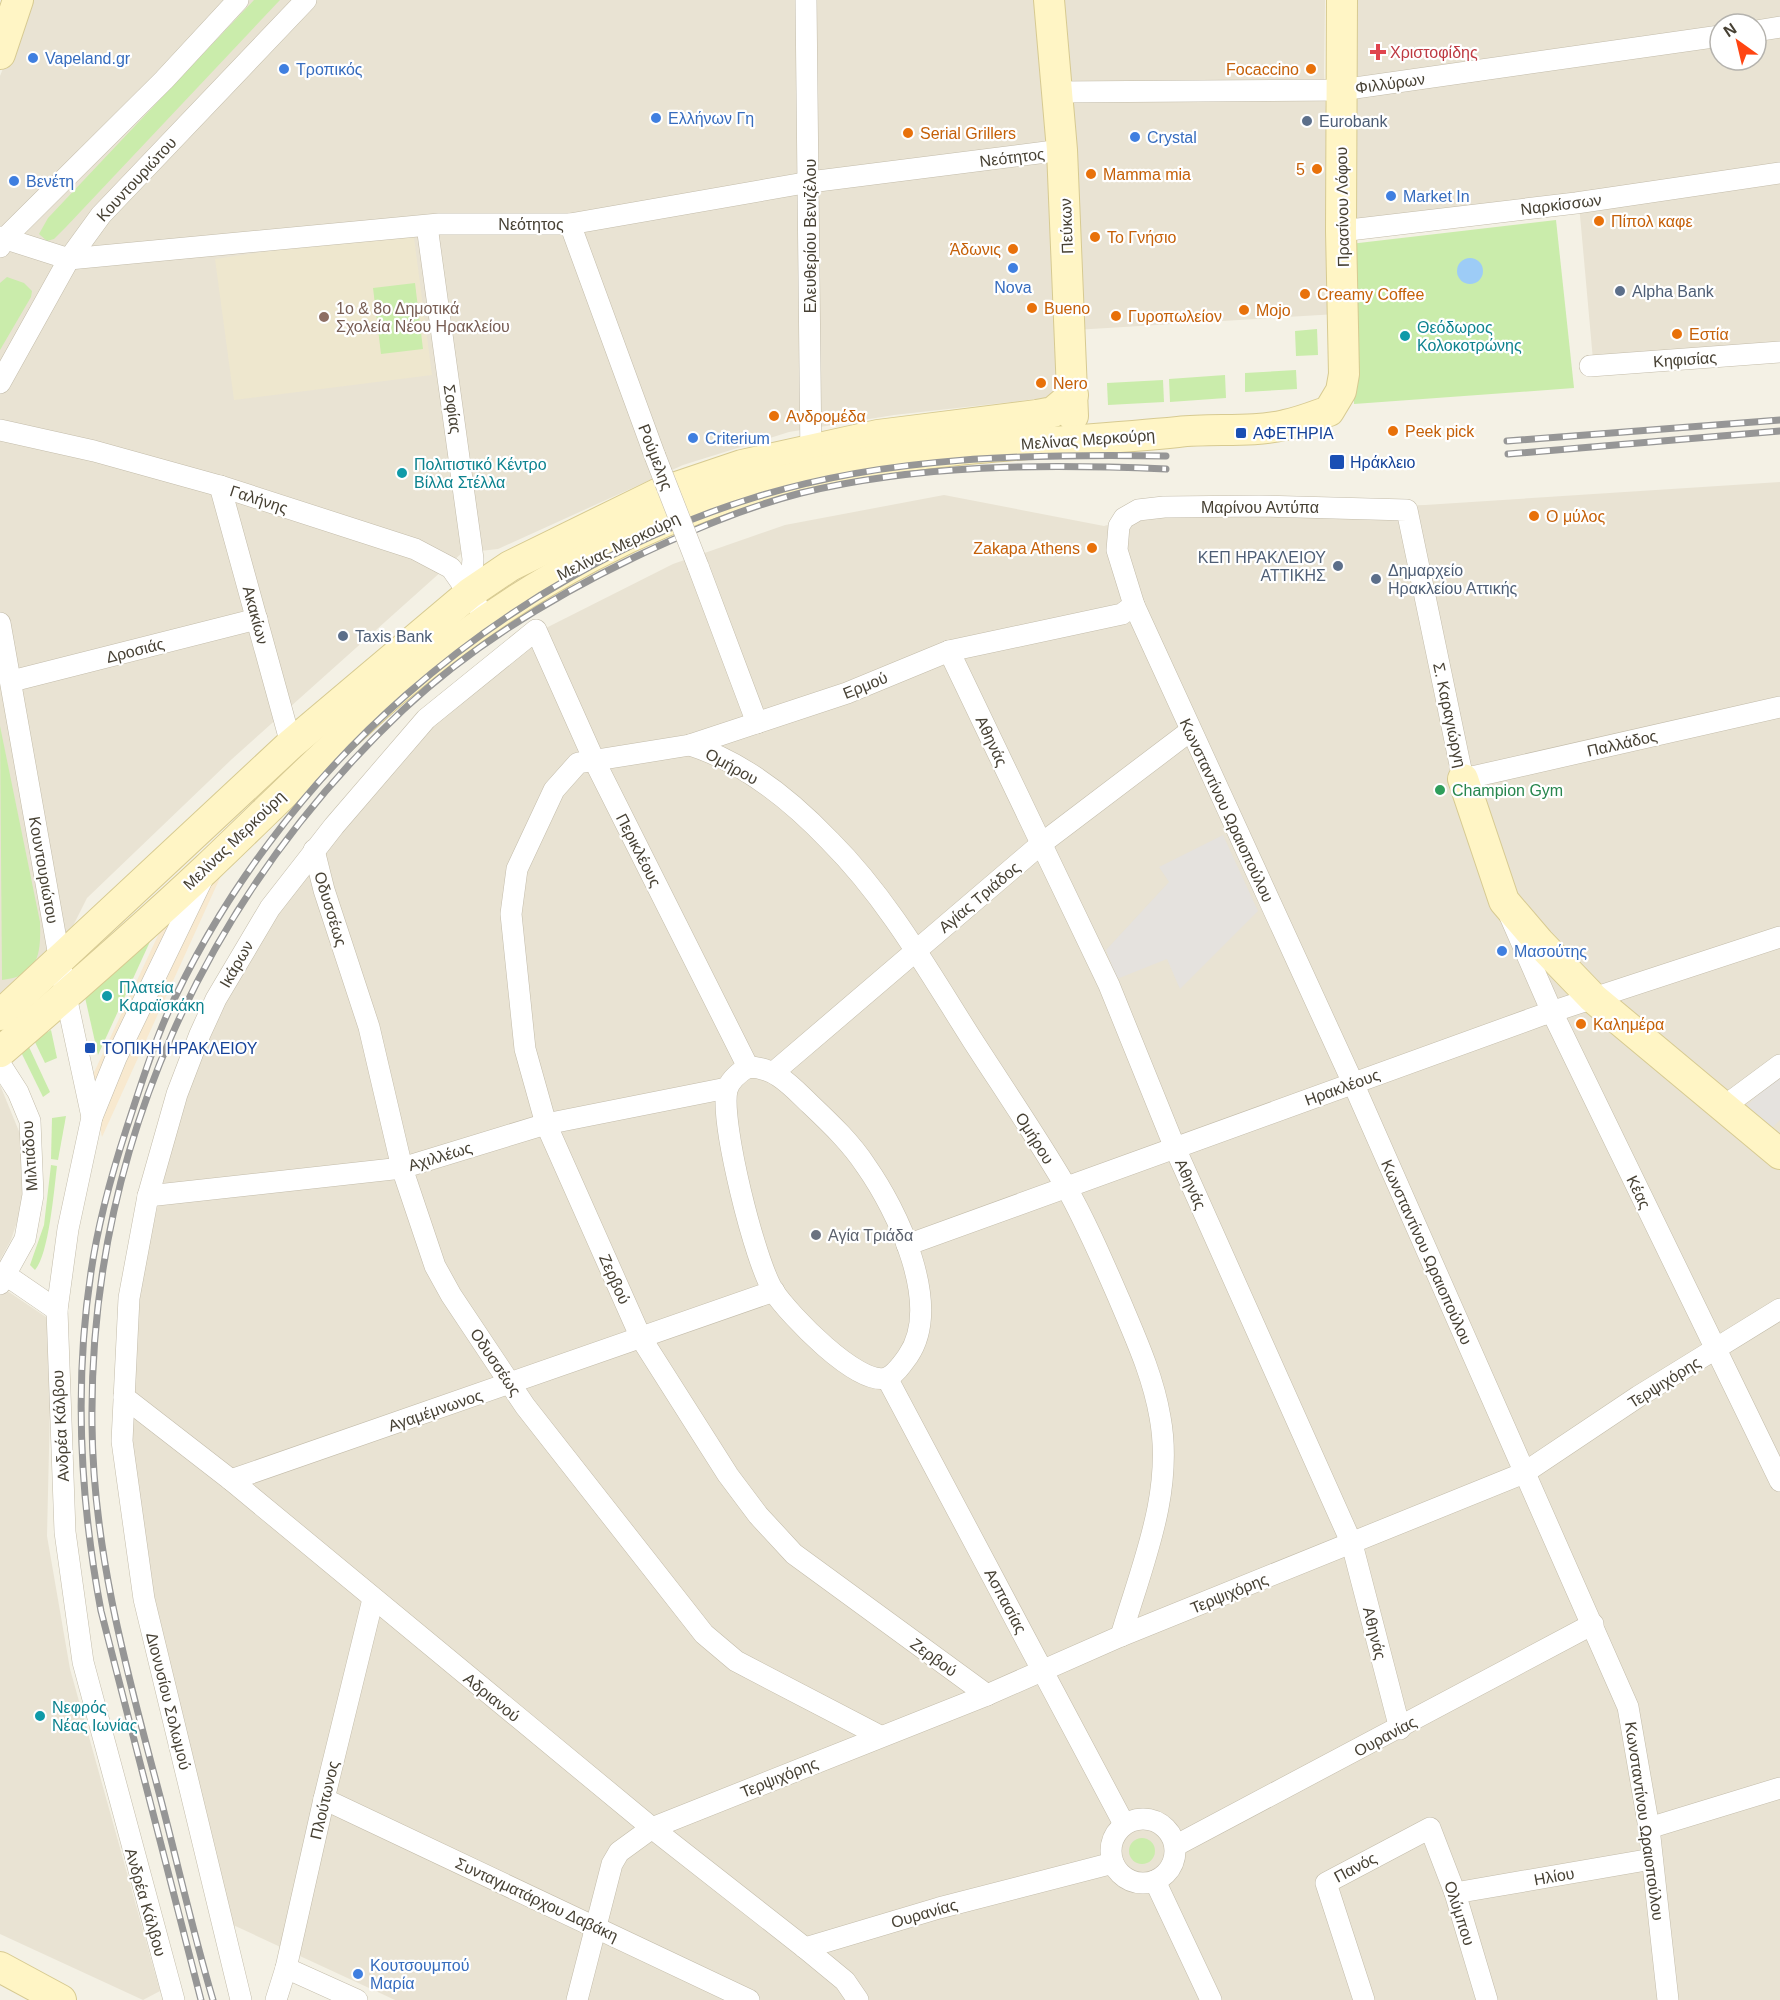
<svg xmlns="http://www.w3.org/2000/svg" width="1780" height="2000" font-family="Helvetica,sans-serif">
  <rect width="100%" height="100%" fill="#f4f1e5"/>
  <!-- residential -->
  <g fill="#e9e3d3" fill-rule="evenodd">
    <polygon points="30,0 1325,0 1324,73 1337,314 1058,331 1064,396 894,415 789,432 683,465 498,549 462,553 232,759 87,898 64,944 0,1000 0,76"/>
    <path d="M1354,0H1780V344L1593,360L1578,193L1350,224ZM1720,24H1756V60H1720Z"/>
    <polygon points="1780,482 1780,2000 395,2000 231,1924 136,1528 128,1442 136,1298 183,1098 206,1036 287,895 431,723 542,630 673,564 785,525 944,495 1104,526 1152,512 1425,505"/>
    <polygon points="0,1085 25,1146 26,1195 11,1240 0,1260"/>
    <polygon points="0,1286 52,1321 47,1536 70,1669 160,1991 143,2000 0,1934"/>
  </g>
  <!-- commercial -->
  <polygon fill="#f8e9cf" points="229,858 102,1137 90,1081 168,914"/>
  <!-- education -->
  <polygon fill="#eee7ce" points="413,230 432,375 234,400 215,259"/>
  <!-- green -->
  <g fill="#caecab">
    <polygon points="254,0 280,0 66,227 54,239 47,241 39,234 48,218"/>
    <polygon points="1556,220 1574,388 1354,404 1350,244"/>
    <polygon points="7,277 24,283 32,291 31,297 0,350 0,283"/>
    <polygon points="415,283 423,349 381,354 373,288"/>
    <polygon points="1317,329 1318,355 1296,356 1295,331"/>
    <polygon points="1296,370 1297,389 1245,392 1245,373"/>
    <polygon points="1225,375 1226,398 1170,402 1169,379"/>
    <polygon points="1163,380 1164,402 1108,405 1107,383"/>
    <path d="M0,726L40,922C41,954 39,976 2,980Z"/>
    <polygon points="153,935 98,1055 84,993"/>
    <polygon points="51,1030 57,1058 45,1063 34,1040"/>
    <polygon points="29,1047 50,1092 43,1097 21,1052"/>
    <polygon points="66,1116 58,1160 51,1159 52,1118"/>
    <path d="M51,1165L57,1166C54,1190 49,1254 35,1270L30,1265L44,1225Z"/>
    <circle cx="1142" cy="1851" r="13"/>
  </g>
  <!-- parking -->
  <g fill="#e5e2de">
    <polygon points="1223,835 1258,911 1180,989 1167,959 1117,979 1106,950 1169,882 1159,867"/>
    <polygon points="1780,1072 1780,1120 1768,1132 1743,1110"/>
  </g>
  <!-- water -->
  <circle fill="#9dccf6" cx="1470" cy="271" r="13"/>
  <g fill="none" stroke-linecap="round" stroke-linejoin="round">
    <!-- street casing -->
    <g stroke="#c3bcaa" stroke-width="22">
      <g id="street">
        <polyline points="806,0 811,461"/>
        <polyline points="1756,31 1780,27"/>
        <polyline points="1058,92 1341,90 1720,36"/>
        <polyline points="570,224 655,456"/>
        <polyline points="427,226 473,559 470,593"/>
        <polyline points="1341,231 1576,203 1780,173"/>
        <polyline points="0,237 69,259 439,224 570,224 810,182 1062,150"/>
        <polyline points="0,247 5,238 164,80 238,0"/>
        <polyline points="1590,366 1780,352"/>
        <polyline points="0,383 69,259 101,215 306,0"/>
        <polyline points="0,430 94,451 220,486 415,549 451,568 477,605"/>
        <polyline points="220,486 291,744"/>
        <polyline points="698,566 757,723"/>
        <polyline points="0,623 66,996 92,1117"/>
        <polyline points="949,651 1109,985 1175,1148 1352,1544 1400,1729"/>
        <polyline points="12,681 257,619"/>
        <path d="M690,745C743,762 792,801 830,841C888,899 929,972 973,1041C1004,1089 1036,1136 1065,1185C1086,1222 1103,1262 1120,1301C1136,1339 1153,1376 1160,1417C1174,1492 1142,1565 1121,1636"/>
        <polyline points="314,850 324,890 369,1027 402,1168 435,1266 451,1295 525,1406 704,1634 736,1661 880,1736"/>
        <polyline points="1510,916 1552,1012 1780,1481"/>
        <polyline points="0,1064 18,1092 30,1121 33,1195 25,1239 0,1284"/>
        <path d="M748,1067C776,1067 792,1087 811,1105C831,1124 851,1143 866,1166C897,1210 943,1305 908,1356C903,1363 895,1375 886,1378C857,1386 789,1314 774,1292C755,1263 720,1122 727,1090C730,1079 740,1072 748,1067Z"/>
        <polyline points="774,1072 1041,844 1190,731"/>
        <polyline points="1722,1108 1780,1065"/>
        <polyline points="148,1196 402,1168 546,1124 727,1088"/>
        <polyline points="907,1245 1542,1015 1780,937"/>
        <polyline points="6,1275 57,1310"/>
        <polyline points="887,1378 1124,1824"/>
        <polyline points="124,1397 231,1480 652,1828 805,1948 845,1981 858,2000"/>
        <polyline points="231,1480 774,1291"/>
        <polyline points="987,1695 794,1554 758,1515 728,1475 641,1338 546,1124 525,1049 511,914 517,869 554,790 578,763 690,745 847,693 949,651 1122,614 1134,605"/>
        <polyline points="324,1799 749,2000"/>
        <circle cx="1143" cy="1851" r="32"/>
        <polyline points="1649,1828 1780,1788"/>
        <polyline points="1175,1846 1593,1624"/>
        <polyline points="1155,1881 1211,2000"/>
        <polyline points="1455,1893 1652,1859"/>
        <polyline points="805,1948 939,1908 1113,1863"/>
        <polyline points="286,1968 357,2000"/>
        <polyline points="174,2000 83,1662 65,1532 57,1310 68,1229 92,1117 116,1058 203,878"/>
        <polyline points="241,2000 144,1599 122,1441 129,1298 148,1196 177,1094 200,1034 216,999 270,908 334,826 426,719 536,630 594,760 748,1067"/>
        <polyline points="276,2000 286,1968 324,1799 373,1599"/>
        <polyline points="577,2000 612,1864 619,1852 652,1828 987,1695 1121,1636 1524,1473 1639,1396 1780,1309"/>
        <polyline points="1364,2000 1326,1883 1430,1828 1455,1893 1487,2000"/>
        <polyline points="1668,2000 1649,1828 1628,1707 1353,1083 1134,605 1117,550 1119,526 1124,518 1138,510 1164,507 1259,506 1407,510 1463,779 1780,707"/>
      </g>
    </g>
    <!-- secondary casing -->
    <g stroke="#d7ca91" stroke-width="32">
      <g id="secondary">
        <polyline points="1049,0 1062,150 1073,416"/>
        <polyline points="0,54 18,0"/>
        <polyline points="1463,779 1504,901 1539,942 1593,998 1780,1154"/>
        <polyline points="0,1015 291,744 470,593 510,566 659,493 742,465 878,435 1037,415 1053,412 1073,395"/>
        <path d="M0,1052C70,992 140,931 207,868C269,809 328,749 392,693C513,588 661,507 818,472C937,445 1057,444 1178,432C1213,428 1251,433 1285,425C1300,422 1315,416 1329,411L1341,391L1344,374L1341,231L1342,0"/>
        <polyline points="0,1967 61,2000"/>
      </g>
    </g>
    <!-- street -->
    <use href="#street" stroke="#fff" stroke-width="21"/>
    <!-- secondary -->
    <use href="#secondary" stroke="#fff5c5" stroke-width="30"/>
    <!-- rail casing -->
    <g stroke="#969696" stroke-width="7">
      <g id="rail">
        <polyline points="1507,441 1780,420"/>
        <polyline points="1508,454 1780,431"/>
        <path d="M201,2000L101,1611C80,1499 74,1385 91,1272C98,1224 111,1176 126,1130C139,1091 150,1054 166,1017C275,773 501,575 756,497C890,456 1028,454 1166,456"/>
        <path d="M213,2000C192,1929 176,1856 157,1785C125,1665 93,1548 92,1424C89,1150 205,897 403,710C470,647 552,597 635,557C688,532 743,508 801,493C920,464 1044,464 1166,469"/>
      </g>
    </g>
    <!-- rail -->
    <use href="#rail" stroke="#fff" stroke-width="4.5" stroke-dasharray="14" stroke-linecap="butt"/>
    <!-- street-bridge casing -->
    <g stroke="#c3bcaa" stroke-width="22" stroke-linecap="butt">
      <polyline id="street-bridge" points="655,456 698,566"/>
    </g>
    <!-- street-bridge -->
    <use href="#street-bridge" stroke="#fff" stroke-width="21"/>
  </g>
  <!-- markers -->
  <path fill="#e0444e" stroke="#fff" stroke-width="2" d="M1375 43h6v6h6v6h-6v6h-6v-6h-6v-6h6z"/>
  <g fill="#3f7fe0" stroke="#fff" stroke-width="2">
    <circle cx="33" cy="58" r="6"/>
    <circle cx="284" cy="69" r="6"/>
    <circle cx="656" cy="118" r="6"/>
    <circle cx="1135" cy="137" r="6"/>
    <circle cx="14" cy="181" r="6"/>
    <circle cx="1391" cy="196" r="6"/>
    <circle cx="1013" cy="268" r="6"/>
    <circle cx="693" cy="438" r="6"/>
    <circle cx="1502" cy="951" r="6"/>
    <circle cx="358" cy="1974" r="6"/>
  </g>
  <g fill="#e8710a" stroke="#fff" stroke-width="2">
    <circle cx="1311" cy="69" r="6"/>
    <circle cx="908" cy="133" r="6"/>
    <circle cx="1317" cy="169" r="6"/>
    <circle cx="1091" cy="174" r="6"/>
    <circle cx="1599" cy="221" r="6"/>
    <circle cx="1095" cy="237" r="6"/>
    <circle cx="1013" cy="249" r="6"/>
    <circle cx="1305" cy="294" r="6"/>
    <circle cx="1032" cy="308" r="6"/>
    <circle cx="1244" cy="310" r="6"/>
    <circle cx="1116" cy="316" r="6"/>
    <circle cx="1677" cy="334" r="6"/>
    <circle cx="1041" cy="383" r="6"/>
    <circle cx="774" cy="416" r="6"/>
    <circle cx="1393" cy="431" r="6"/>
    <circle cx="1534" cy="516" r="6"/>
    <circle cx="1092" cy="548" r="6"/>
    <circle cx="1581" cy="1024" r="6"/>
  </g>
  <g fill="#5c6f8a" stroke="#fff" stroke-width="2">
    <circle cx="1307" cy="121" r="6"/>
    <circle cx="1620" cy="291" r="6"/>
    <circle cx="1338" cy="566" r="6"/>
    <circle cx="1376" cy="579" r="6"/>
    <circle cx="343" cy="636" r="6"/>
  </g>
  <circle fill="#8d6e63" stroke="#fff" stroke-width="2" cx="324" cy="317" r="6"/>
  <g fill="#0f9aa8" stroke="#fff" stroke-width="2">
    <circle cx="1405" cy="336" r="6"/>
    <circle cx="402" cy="473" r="6"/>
    <circle cx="107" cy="996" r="6"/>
    <circle cx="40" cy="1716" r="6"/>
  </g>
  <g fill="#1a4fb4" stroke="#fff" stroke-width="2">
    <rect x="1235" y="427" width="12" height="12" rx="3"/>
    <rect x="1329" y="454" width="16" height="16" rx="3"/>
    <rect x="84" y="1042" width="12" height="12" rx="3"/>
  </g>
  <circle fill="#2e9e5b" stroke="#fff" stroke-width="2" cx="1440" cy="790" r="6"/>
  <circle fill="#6b7280" stroke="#fff" stroke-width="2" cx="816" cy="1235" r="6"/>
  <g text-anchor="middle" stroke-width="4.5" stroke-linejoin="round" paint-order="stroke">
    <!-- health labels -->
    <g font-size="16" fill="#be3a42" stroke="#fff" text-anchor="start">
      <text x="1390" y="58">Χριστοφίδης</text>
    </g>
    <!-- shop labels -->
    <g font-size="16" fill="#366cbe" stroke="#fff" text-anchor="start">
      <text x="45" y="64">Vapeland.gr</text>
      <text x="296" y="75">Τροπικός</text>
      <text x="668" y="124">Ελλήνων Γη</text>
      <text x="1147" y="143">Crystal</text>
      <text x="26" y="187">Βενέτη</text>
      <text x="1403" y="202">Market In</text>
      <text x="1013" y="293" text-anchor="middle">Nova</text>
      <text x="705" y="444">Criterium</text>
      <text x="1514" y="957">Μασούτης</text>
      <text x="370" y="1971">Κουτσουμπού<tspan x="370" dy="18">Μαρία</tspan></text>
    </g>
    <!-- food labels -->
    <g font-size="16" fill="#c56008" stroke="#fff" text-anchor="start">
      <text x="1299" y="75" text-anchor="end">Focaccino</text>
      <text x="920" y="139">Serial Grillers</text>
      <text x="1305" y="175" text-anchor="end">5</text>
      <text x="1103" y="180">Mamma mia</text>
      <text x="1611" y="227">Πίπολ καφε</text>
      <text x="1107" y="243">Το Γνήσιο</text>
      <text x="1001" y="255" text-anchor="end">Άδωνις</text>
      <text x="1317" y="300">Creamy Coffee</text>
      <text x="1044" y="314">Bueno</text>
      <text x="1256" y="316">Mojo</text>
      <text x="1128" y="322">Γυροπωλείον</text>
      <text x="1689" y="340">Εστία</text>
      <text x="1053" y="389">Nero</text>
      <text x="786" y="422">Ανδρομέδα</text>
      <text x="1405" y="437">Peek pick</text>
      <text x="1546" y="522">Ο μύλος</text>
      <text x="1080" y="554" text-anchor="end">Zakapa Athens</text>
      <text x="1593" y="1030">Καλημέρα</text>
    </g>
    <!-- street labels -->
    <g font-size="16" fill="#474134" stroke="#fff">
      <text transform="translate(1390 83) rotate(-8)" y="6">Φιλλύρων</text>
      <text transform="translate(1012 157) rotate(-7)" y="6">Νεότητος</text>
      <text transform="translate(136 179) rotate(-47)" y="6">Κουντουριώτου</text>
      <text transform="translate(1561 204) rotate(-7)" y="6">Ναρκίσσων</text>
      <text transform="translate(1342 207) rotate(-91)" y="6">Πρασίνου Λόφου</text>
      <text x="531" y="230">Νεότητος</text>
      <text transform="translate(1066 226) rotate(-92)" y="6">Πεύκων</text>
      <text transform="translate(810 236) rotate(-90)" y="6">Ελευθερίου Βενιζέλου</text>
      <text transform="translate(1685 359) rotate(-4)" y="6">Κηφισίας</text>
      <text transform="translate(453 409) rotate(82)" y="6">Σοφίας</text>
      <text transform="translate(1088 439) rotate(-4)" y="6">Μελίνας Μερκούρη</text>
      <text transform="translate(656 457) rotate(69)" y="6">Ρούμελης</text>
      <text transform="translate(259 499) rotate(18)" y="6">Γαλήνης</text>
      <text x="1260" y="513">Μαρίνου Αντύπα</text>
      <text transform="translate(618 546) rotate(-26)" y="6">Μελίνας Μερκούρη</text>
      <text transform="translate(256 615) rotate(75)" y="6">Ακακίων</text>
      <text transform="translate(135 650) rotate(-14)" y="6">Δροσιάς</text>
      <text transform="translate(865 685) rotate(-22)" y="6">Ερμού</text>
      <text transform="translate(1450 715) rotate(78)" y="6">Σ. Καραγιώργη</text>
      <text transform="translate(992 741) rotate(65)" y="6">Αθηνάς</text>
      <text transform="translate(1622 743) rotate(-13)" y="6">Παλλάδος</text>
      <text transform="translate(732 766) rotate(29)" y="6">Ομήρου</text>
      <text transform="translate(1227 810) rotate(65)" y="6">Κωνσταντίνου Ωραιοπούλου</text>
      <text transform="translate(234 840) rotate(-44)" y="6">Μελίνας Μερκούρη</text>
      <text transform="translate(639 850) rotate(63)" y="6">Περικλέους</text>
      <text transform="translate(44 870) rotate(80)" y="6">Κουντουριώτου</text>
      <text transform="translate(979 897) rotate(-40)" y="6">Αγίας Τριάδος</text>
      <text transform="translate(331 909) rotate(73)" y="6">Οδυσσέως</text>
      <text transform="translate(236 964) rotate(-60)" y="6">Ικάρων</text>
      <text transform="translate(1342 1087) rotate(-20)" y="6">Ηρακλέους</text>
      <text transform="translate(1035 1138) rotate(58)" y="6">Ομήρου</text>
      <text transform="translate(29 1156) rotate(-94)" y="6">Μιλτιάδου</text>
      <text transform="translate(440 1156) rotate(-17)" y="6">Αχιλλέως</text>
      <text transform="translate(1191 1184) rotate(66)" y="6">Αθηνάς</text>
      <text transform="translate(1639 1192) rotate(64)" y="6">Κέας</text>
      <text transform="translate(1427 1252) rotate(66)" y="6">Κωνσταντίνου Ωραιοπούλου</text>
      <text transform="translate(615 1279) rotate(66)" y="6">Ζερβού</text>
      <text transform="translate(496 1362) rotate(56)" y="6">Οδυσσέως</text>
      <text transform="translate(1664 1382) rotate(-32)" y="6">Τερψιχόρης</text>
      <text transform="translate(435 1410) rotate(-19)" y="6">Αγαμέμνωνος</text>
      <text transform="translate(60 1426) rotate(-93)" y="6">Ανδρέα Κάλβου</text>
      <text transform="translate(1229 1593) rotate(-22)" y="6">Τερψιχόρης</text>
      <text transform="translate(1006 1601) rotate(62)" y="6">Ασπασίας</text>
      <text transform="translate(1375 1633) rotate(76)" y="6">Αθηνάς</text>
      <text transform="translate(934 1657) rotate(36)" y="6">Ζερβού</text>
      <text transform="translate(492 1697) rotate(39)" y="6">Αδριανού</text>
      <text transform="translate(169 1701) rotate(76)" y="6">Διονυσίου Σολωμού</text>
      <text transform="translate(1385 1736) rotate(-28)" y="6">Ουρανίας</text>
      <text transform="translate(779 1777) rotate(-22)" y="6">Τερψιχόρης</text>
      <text transform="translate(324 1800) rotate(-77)" y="6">Πλούτωνος</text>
      <text transform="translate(1645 1821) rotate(82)" y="6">Κωνσταντίνου Ωραιοπούλου</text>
      <text transform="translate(1355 1867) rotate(-28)" y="6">Πανός</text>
      <text transform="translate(1554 1876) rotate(-10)" y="6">Ηλίου</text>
      <text transform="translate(537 1899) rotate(25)" y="6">Συνταγματάρχου Δαβάκη</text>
      <text transform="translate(146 1902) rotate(74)" y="6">Ανδρέα Κάλβου</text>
      <text transform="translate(924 1913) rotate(-16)" y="6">Ουρανίας</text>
      <text transform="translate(1460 1913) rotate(72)" y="6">Ολύμπου</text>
    </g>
    <!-- service labels -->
    <g font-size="16" fill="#4e5e75" stroke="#fff" text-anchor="start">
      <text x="1319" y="127">Eurobank</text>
      <text x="1632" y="297">Alpha Bank</text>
      <text x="1326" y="563" text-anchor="end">ΚΕΠ ΗΡΑΚΛΕΙΟΥ<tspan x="1326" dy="18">ΑΤΤΙΚΗΣ</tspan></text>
      <text x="1388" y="576">Δημαρχείο<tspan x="1388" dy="18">Ηρακλείου Αττικής</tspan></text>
      <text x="355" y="642">Taxis Bank</text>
    </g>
    <!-- education labels -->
    <g font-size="16" fill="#785e54" stroke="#fff" text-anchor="start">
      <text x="336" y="314">1ο &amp; 8ο Δημοτικά<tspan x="336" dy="18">Σχολεία Νέου Ηρακλείου</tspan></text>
    </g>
    <!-- culture labels -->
    <g font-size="16" fill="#0d838f" stroke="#fff" text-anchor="start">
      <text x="1417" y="333">Θεόδωρος<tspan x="1417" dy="18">Κολοκοτρώνης</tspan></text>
      <text x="414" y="470">Πολιτιστικό Κέντρο<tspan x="414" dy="18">Βίλλα Στέλλα</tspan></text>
      <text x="119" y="993">Πλατεία<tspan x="119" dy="18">Καραϊσκάκη</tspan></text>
      <text x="52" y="1713">Νεφρός<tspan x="52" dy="18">Νέας Ιωνίας</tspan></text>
    </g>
    <!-- transit labels -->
    <g font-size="16" fill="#164399" stroke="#fff" text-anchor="start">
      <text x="1253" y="439">ΑΦΕΤΗΡΙΑ</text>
      <text x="1350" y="468">Ηράκλειο</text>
      <text x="102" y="1054">ΤΟΠΙΚΗ ΗΡΑΚΛΕΙΟΥ</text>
    </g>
    <!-- leisure labels -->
    <g font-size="16" fill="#27864d" stroke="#fff" text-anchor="start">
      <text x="1452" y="796">Champion Gym</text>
    </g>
    <!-- worship labels -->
    <g font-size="16" fill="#5b616d" stroke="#fff" text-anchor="start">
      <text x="828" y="1241">Αγία Τριάδα</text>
    </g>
  </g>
  <!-- north arrow -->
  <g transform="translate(1738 42) rotate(326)"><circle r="28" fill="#ffffff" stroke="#b5b3ae" stroke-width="1.5"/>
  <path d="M0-4.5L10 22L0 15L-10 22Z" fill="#ff4512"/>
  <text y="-9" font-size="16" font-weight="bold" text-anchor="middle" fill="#474134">N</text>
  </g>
</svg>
